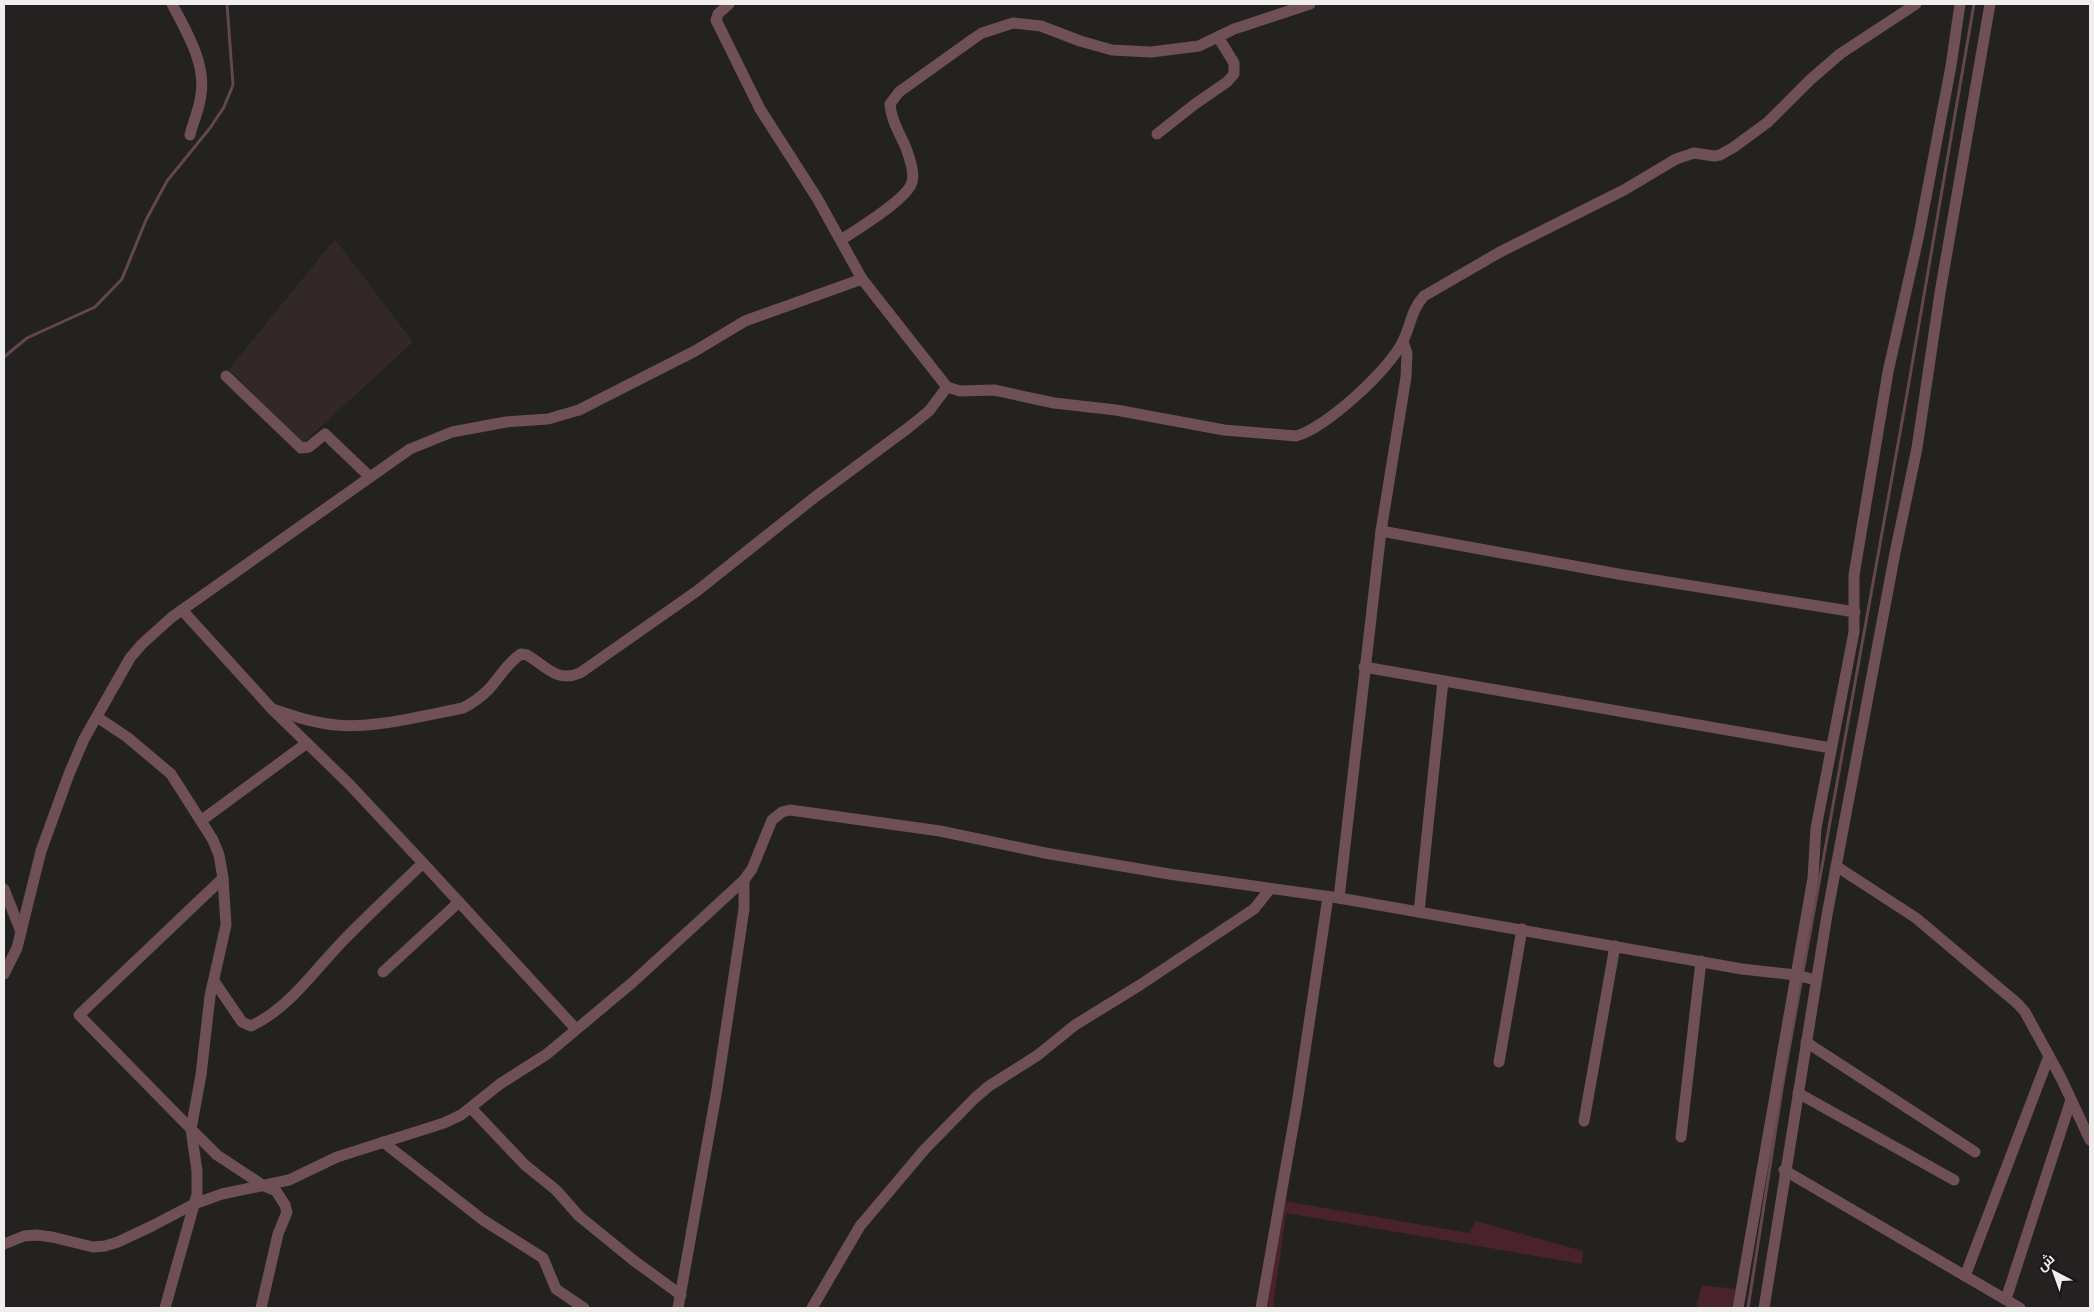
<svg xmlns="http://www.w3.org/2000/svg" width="2094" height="1312" font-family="Arial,Cairo,sans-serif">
  <rect width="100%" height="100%" fill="#242121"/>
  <!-- built -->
  <polygon fill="#32282a" points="335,239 413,342 302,444 229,369"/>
  <!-- green -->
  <g fill="#4a222b">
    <polygon points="1279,1200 1469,1233 1476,1221 1583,1251 1582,1264 1286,1213 1273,1308 1262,1308"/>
    <polygon points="1702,1285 1736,1289 1732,1308 1696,1308"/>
  </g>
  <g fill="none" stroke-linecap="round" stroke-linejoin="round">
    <!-- stream -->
    <g stroke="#63474f" stroke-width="3">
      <polyline points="4,357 27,338 95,307 122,279 146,220 167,181 210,128 224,107 233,85 227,4"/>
      <polyline points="1748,1308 1783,1083 1907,394 1974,4"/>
    </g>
    <!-- minor -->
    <g stroke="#6e5056" stroke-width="11">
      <path d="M172,4C186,31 206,63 201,94C200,108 193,122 190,135"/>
      <path d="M729,4L718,14L716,20L760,109L817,198L862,279L947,387L960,391L994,390L1054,403L1116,410L1224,430L1296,436C1326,428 1390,369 1403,341C1411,325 1411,310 1424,296L1500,252L1624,190L1676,159L1694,153L1714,156L1720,155L1734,147L1768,122L1810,80L1840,54L1916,4"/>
      <polyline points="1157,134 1195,104 1227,82 1234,74 1234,63 1218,37"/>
      <path d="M841,240C856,230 908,199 912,182C915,172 909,157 906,148C900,134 891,120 890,104L899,92L973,39L982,33L1013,23L1041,26L1080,41L1112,50L1151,52L1199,46L1234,29L1310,4"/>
      <polyline points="226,376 301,448 309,447 325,434 370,477"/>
      <polyline points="1381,531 1618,574 1855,612"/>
      <polyline points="182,610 272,709 350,785 423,863 576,1029"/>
      <polyline points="1364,667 1831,748"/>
      <path d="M272,709C293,716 314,723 336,725C373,729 426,715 463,708C473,703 481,697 489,689C500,677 507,663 521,654L527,655C546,666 557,683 580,673L697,591L815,497L908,428L929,411L947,387"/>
      <polyline points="97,717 127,737 171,774 213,840 219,855 223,878 226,925 210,996 201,1075 191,1129 197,1171 197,1194 165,1308"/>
      <polyline points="202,820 307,743"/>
      <polyline points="1836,866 1916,918 2018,1004 2025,1012 2061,1078 2090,1140"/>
      <polyline points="223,878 79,1015 191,1129 217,1155 264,1186 276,1191 285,1205 287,1212 278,1234 261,1308"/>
      <polyline points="4,889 21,932"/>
      <polyline points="1339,898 1381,531 1406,377 1407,353 1403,342"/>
      <polyline points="1419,912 1443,681"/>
      <polyline points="383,972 459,902"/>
      <polyline points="4,974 17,948 41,851 69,774 84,739 130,658 142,644 172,617 410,449 452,432 506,422 548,419 579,410 695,351 745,321 862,279"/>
      <path d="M214,981L242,1022L251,1026C288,1009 313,972 341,943C367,916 395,890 423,863"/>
      <polyline points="1806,1042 1975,1152"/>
      <polyline points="1499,1062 1522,929"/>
      <polyline points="1798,1093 1954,1180"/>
      <polyline points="471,1108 525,1165 556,1190 579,1216 633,1260 681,1295"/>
      <polyline points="1584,1121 1615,946"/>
      <polyline points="1681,1137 1701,961"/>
      <polyline points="383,1142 483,1220 543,1258 556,1289 584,1308"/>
      <polyline points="1784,1170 2020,1308"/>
      <polyline points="4,1244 24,1236 36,1235 52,1237 93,1247 105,1246 118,1242 152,1226 194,1204 222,1194 289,1180 337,1157 444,1123 461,1115 500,1084 547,1054 633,982 730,893 744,880 752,869 772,820 782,812 790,810 940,831 1045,853 1169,874 1339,898 1742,969 1796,975 1816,980"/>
      <polyline points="1965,1276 2049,1056"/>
      <polyline points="2006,1299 2071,1100"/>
      <polyline points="678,1308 717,1089 744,909 744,880"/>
      <polyline points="812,1308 860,1226 925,1149 975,1098 989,1086 1038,1055 1075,1025 1140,985 1254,909 1270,889"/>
      <polyline points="1261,1308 1297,1104 1328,897"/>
      <polyline points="1738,1308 1813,878 1816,828 1854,632 1854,575 1888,372 1919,234 1951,66 1960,4"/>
      <polyline points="1764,1308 1827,915 1895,553 1917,448 1940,293 1990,4"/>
    </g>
  </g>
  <!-- border -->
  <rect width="2094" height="1312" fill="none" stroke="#efeded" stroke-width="10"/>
  <!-- north arrow -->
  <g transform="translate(2054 1272) rotate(319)" stroke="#1a1818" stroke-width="4" paint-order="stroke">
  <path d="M0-4L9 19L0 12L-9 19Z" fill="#efeded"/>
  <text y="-8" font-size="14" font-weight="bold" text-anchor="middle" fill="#efeded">ش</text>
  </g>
</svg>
